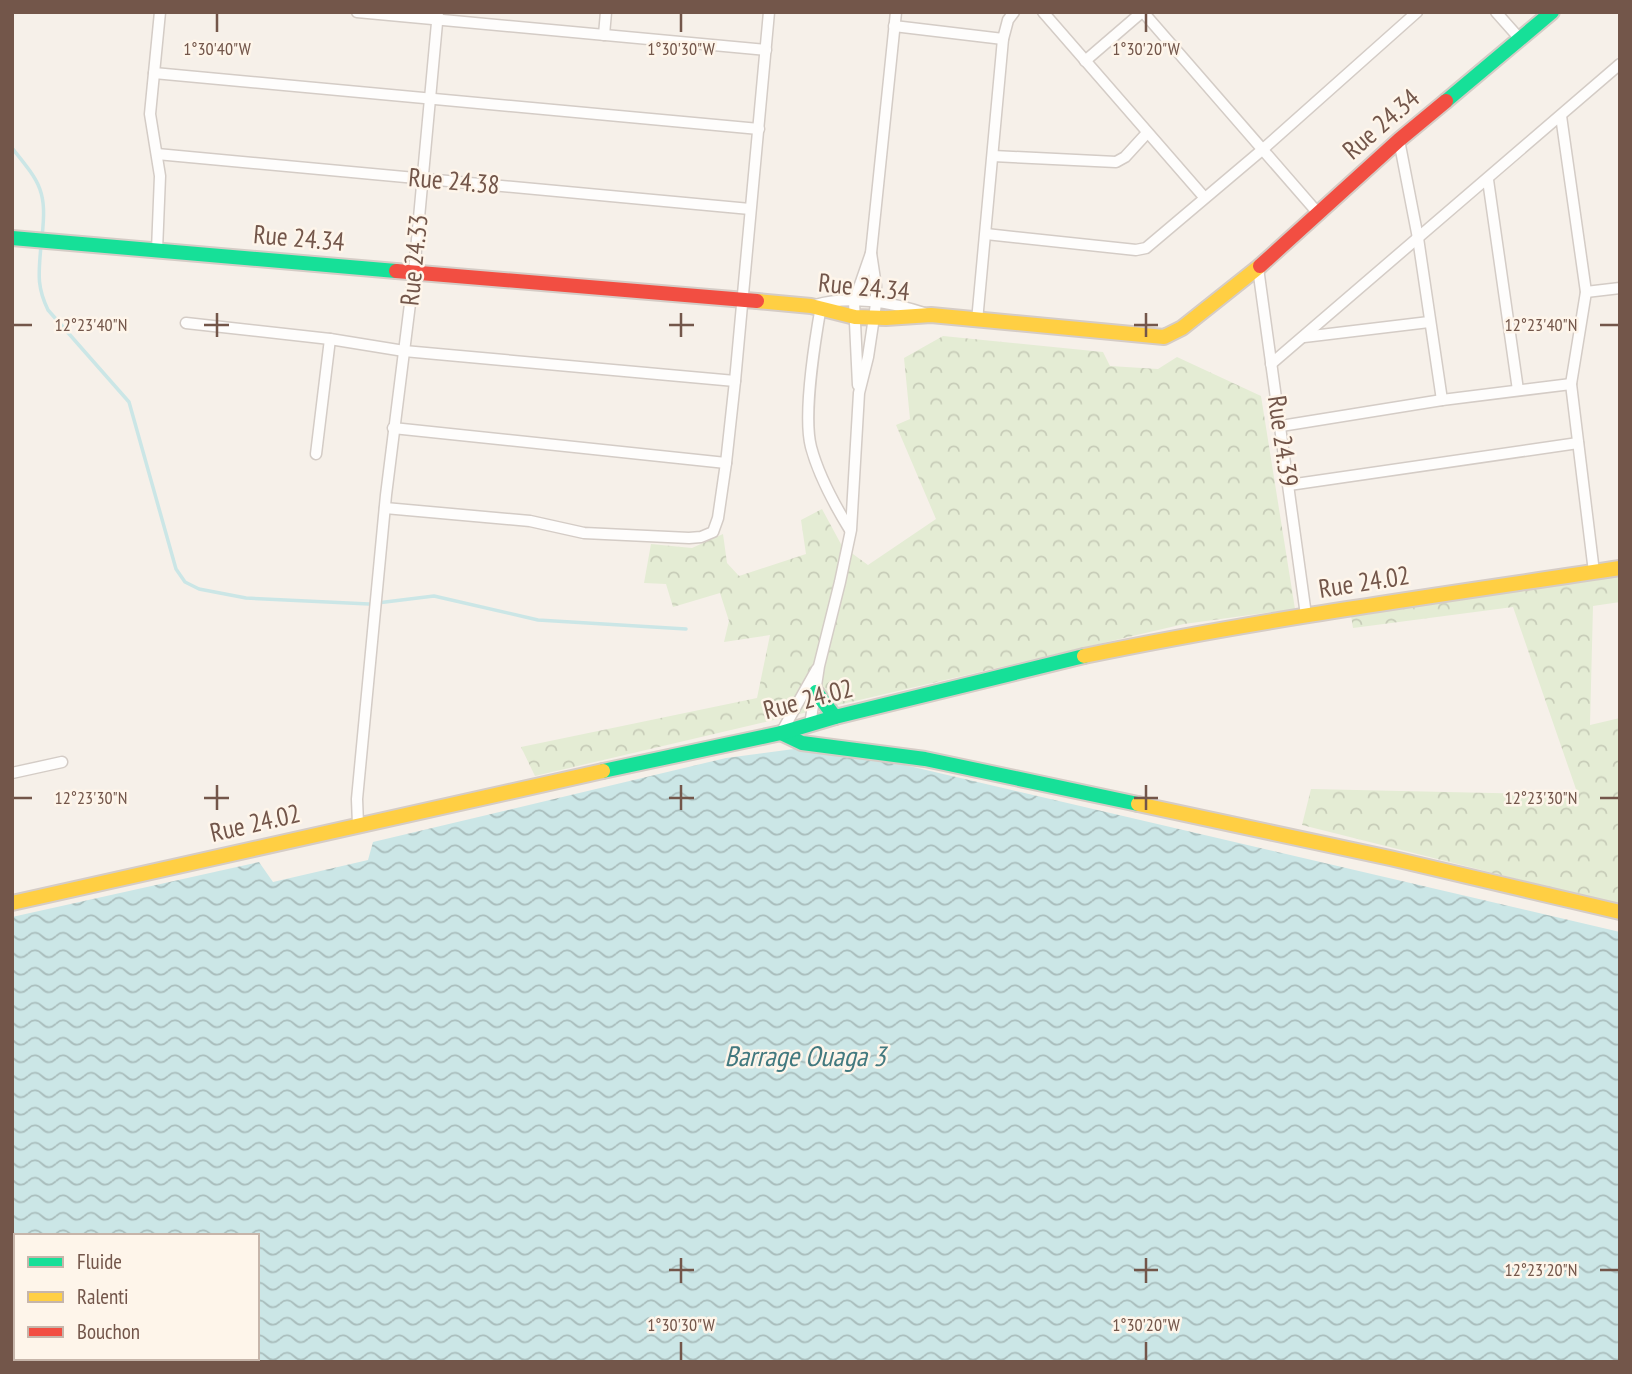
<svg xmlns="http://www.w3.org/2000/svg" width="1632" height="1374" font-family="'PT Sans Narrow',sans-serif">
  <defs>
    <pattern id="forest-crowns" width="20" height="18" patternUnits="userSpaceOnUse" patternTransform="scale(1.75)"><rect width="20" height="18" fill="#e4ecd4"/><path d="M2 6a3 3 0 1 1 6 0M12 15a3 3 0 1 1 6 0" fill="none" stroke="#c7ccb8"/></pattern>
    <pattern id="water-waves" width="16" height="10" patternUnits="userSpaceOnUse" patternTransform="scale(1.75)"><rect width="16" height="10" fill="#cbe6e6"/><path d="M0 5q4-4 8 0t8 0" fill="none" stroke="#a9bdbc"/></pattern>
  </defs>
  <rect width="100%" height="100%" fill="#f6f0e9"/>
  <!-- forest -->
  <g fill="url(#forest-crowns)">
    <polygon points="943,336 1103,352 1110,366 1158,369 1177,357 1261,396 1295,609 1184,624 535,776 521,747 757,698 770,635 724,642 729,621 720,593 673,607 666,584 644,583 651,544 692,548 723,534 727,563 739,576 806,554 801,520 822,509 842,546 868,565 936,519 896,425 910,419 904,358"/>
    <polygon points="1620,574 1620,602 1593,606 1590,725 1620,718 1620,905 1302,825 1311,789 1578,795 1513,607 1353,628 1350,609"/>
  </g>
  <!-- water -->
  <path fill="url(#water-waves)" fill-rule="evenodd" d="M832,748L1620,932V1362H12V917L259,862L273,882L368,860L373,842L726,758L794,749ZM16,1236H257V1358H16Z"/>
  <g fill="none" stroke-linecap="round" stroke-linejoin="round">
    <!-- stream -->
    <g stroke="#cbe6e6" stroke-width="3.5">
      <path d="M12,148C41,184 47,191 42,237"/>
      <path d="M41,245C39,272 36,285 48,310L129,402L176,569L185,582L199,589L246,598L369,604L434,596L538,620L686,629"/>
    </g>
    <!-- street casing -->
    <g stroke="#d4ccc6" stroke-width="13">
      <g id="street">
        <polyline points="357,12 766,50"/>
        <polyline points="1043,12 1204,197"/>
        <polyline points="1143,12 1317,212"/>
        <polyline points="1496,12 1520,39"/>
        <polyline points="894,26 1003,39"/>
        <polyline points="604,35 606,12"/>
        <polyline points="1085,61 1142,12"/>
        <polyline points="154,73 759,129"/>
        <polyline points="1561,116 1586,292 1571,384 1594,572"/>
        <polyline points="1399,140 1418,238 1442,400"/>
        <polyline points="157,154 750,209"/>
        <polyline points="993,156 1116,162 1125,157 1147,133"/>
        <polyline points="1488,180 1518,390"/>
        <polyline points="986,234 1136,250 1146,248 1262,150 1417,12"/>
        <polyline points="157,250 160,176 150,114 160,12"/>
        <polyline points="1258,268 1306,615"/>
        <polyline points="1586,292 1620,288"/>
        <path d="M815,305C848,295 892,302 924,313"/>
        <path d="M821,306C815,340 803,416 811,447C819,477 834,504 850,530"/>
        <polyline points="977,321 1003,39 1008,20 1014,12"/>
        <polyline points="186,323 330,339 404,351 735,381"/>
        <polyline points="1304,337 1429,322"/>
        <polyline points="1271,364 1620,64"/>
        <polyline points="858,385 854,302 871,253 896,12"/>
        <polyline points="1281,426 1442,400 1571,384"/>
        <polyline points="393,428 726,463"/>
        <polyline points="316,454 330,339"/>
        <polyline points="1289,485 1578,443"/>
        <polyline points="385,508 530,521 584,533 689,538 701,537 713,532 718,518 726,463 735,381 769,12"/>
        <polyline points="810,725 819,666 840,582 851,530 859,393 868,357 876,304 876,286 871,253"/>
        <polyline points="781,733 817,669"/>
        <polyline points="12,773 62,762"/>
        <polyline points="358,825 357,799 386,495 414,272 438,12"/>
      </g>
    </g>
    <!-- fast casing -->
    <g stroke="#d5ccc6" stroke-width="18">
      <g id="fast">
        <polyline points="1446,101 1552,12"/>
        <polyline points="12,238 396,271"/>
        <polyline points="816,692 835,717"/>
        <polyline points="781,733 802,743 925,759 1138,804"/>
        <polyline points="603,771 781,733 835,717 1084,656"/>
      </g>
    </g>
    <!-- slow casing -->
    <g stroke="#d5ccc6" stroke-width="18">
      <g id="slow">
        <polyline points="757,301 811,306 855,317 886,318 931,315 1164,337 1182,328 1260,266"/>
        <path d="M1084,656C1262,619 1441,595 1620,568"/>
        <polyline points="1138,804 1390,858 1620,912"/>
        <polyline points="12,903 603,771"/>
      </g>
    </g>
    <!-- jam casing -->
    <g stroke="#d5ccc6" stroke-width="18">
      <g id="jam">
        <polyline points="1260,266 1399,140 1446,101"/>
        <polyline points="396,271 757,301"/>
      </g>
    </g>
    <!-- street -->
    <use href="#street" stroke="#fefdfc" stroke-width="10"/>
    <!-- fast -->
    <use href="#fast" stroke="#16e098" stroke-width="14"/>
    <!-- slow -->
    <use href="#slow" stroke="#ffcf43" stroke-width="14"/>
    <!-- jam -->
    <use href="#jam" stroke="#f24e42" stroke-width="14"/>
  </g>
  <!-- ticks -->
  <path fill="none" stroke="#73564a" stroke-width="2.5" d="M217,14V32M681,14V32M1146,14V32M217,313V337M681,313V337M1146,313V337M14,325H32M204,325H229M669,325H694M1134,325H1158M1600,325H1618M217,785V810M681,785V810M1146,785V810M14,798H32M204,798H229M669,798H694M1134,798H1158M1600,798H1618M681,1258V1283M1146,1258V1283M669,1270H694M1134,1270H1158M1600,1270H1618M681,1342V1360M1146,1342V1360"/>
  <g text-anchor="middle" stroke-width="5" stroke-linejoin="round" paint-order="stroke">
    <!-- street labels -->
    <g font-size="26" fill="#73564a" stroke="#fef5ea">
      <text transform="translate(1381 124) rotate(-41)" y="9">Rue 24.34</text>
      <text transform="translate(454 181) rotate(5)" y="9">Rue 24.38</text>
      <text transform="translate(299 238) rotate(5)" y="9">Rue 24.34</text>
      <text transform="translate(414 260) rotate(-84)" y="9">Rue 24.33</text>
      <text transform="translate(864 287) rotate(6)" y="9">Rue 24.34</text>
      <text transform="translate(1283 441) rotate(82)" y="9">Rue 24.39</text>
      <text transform="translate(1364 582) rotate(-9)" y="9">Rue 24.02</text>
      <text transform="translate(808 699) rotate(-15)" y="9">Rue 24.02</text>
      <text transform="translate(255 823) rotate(-13)" y="9">Rue 24.02</text>
    </g>
    <!-- water labels -->
    <g font-size="28" font-style="italic" fill="#42797f" stroke="#fef5ea">
      <text x="805" y="1066">Barrage Ouaga 3</text>
    </g>
  </g>
  <g font-size="18" text-anchor="middle" fill="#73564a" stroke="#fef5ea" stroke-width="5" stroke-linejoin="round" paint-order="stroke">
    <text x="217" y="55">1°30'40"W</text>
    <text x="681" y="55">1°30'30"W</text>
    <text x="1146" y="55">1°30'20"W</text>
    <text x="91" y="331">12°23'40"N</text>
    <text x="1541" y="331">12°23'40"N</text>
    <text x="91" y="804">12°23'30"N</text>
    <text x="1541" y="804">12°23'30"N</text>
    <text x="1541" y="1276">12°23'20"N</text>
    <text x="681" y="1331">1°30'30"W</text>
    <text x="1146" y="1331">1°30'20"W</text>
  </g>
  <!-- border -->
  <rect width="1632" height="1374" fill="none" stroke="#73564a" stroke-width="28"/>
  <!-- legend -->
  <rect x="14" y="1234" width="245" height="126" fill="#fef5ea" stroke="#c6b5aa" stroke-width="2"/>
  <rect x="28" y="1257" width="35" height="10" fill="#16e098" stroke="#c6b5aa" stroke-width="2"/>
  <text x="77" y="1269" font-size="21" fill="#73564a">Fluide</text>
  <rect x="28" y="1292" width="35" height="10" fill="#ffcf43" stroke="#c6b5aa" stroke-width="2"/>
  <text x="77" y="1304" font-size="21" fill="#73564a">Ralenti</text>
  <rect x="28" y="1327" width="35" height="10" fill="#f24e42" stroke="#c6b5aa" stroke-width="2"/>
  <text x="77" y="1339" font-size="21" fill="#73564a">Bouchon</text>
</svg>
